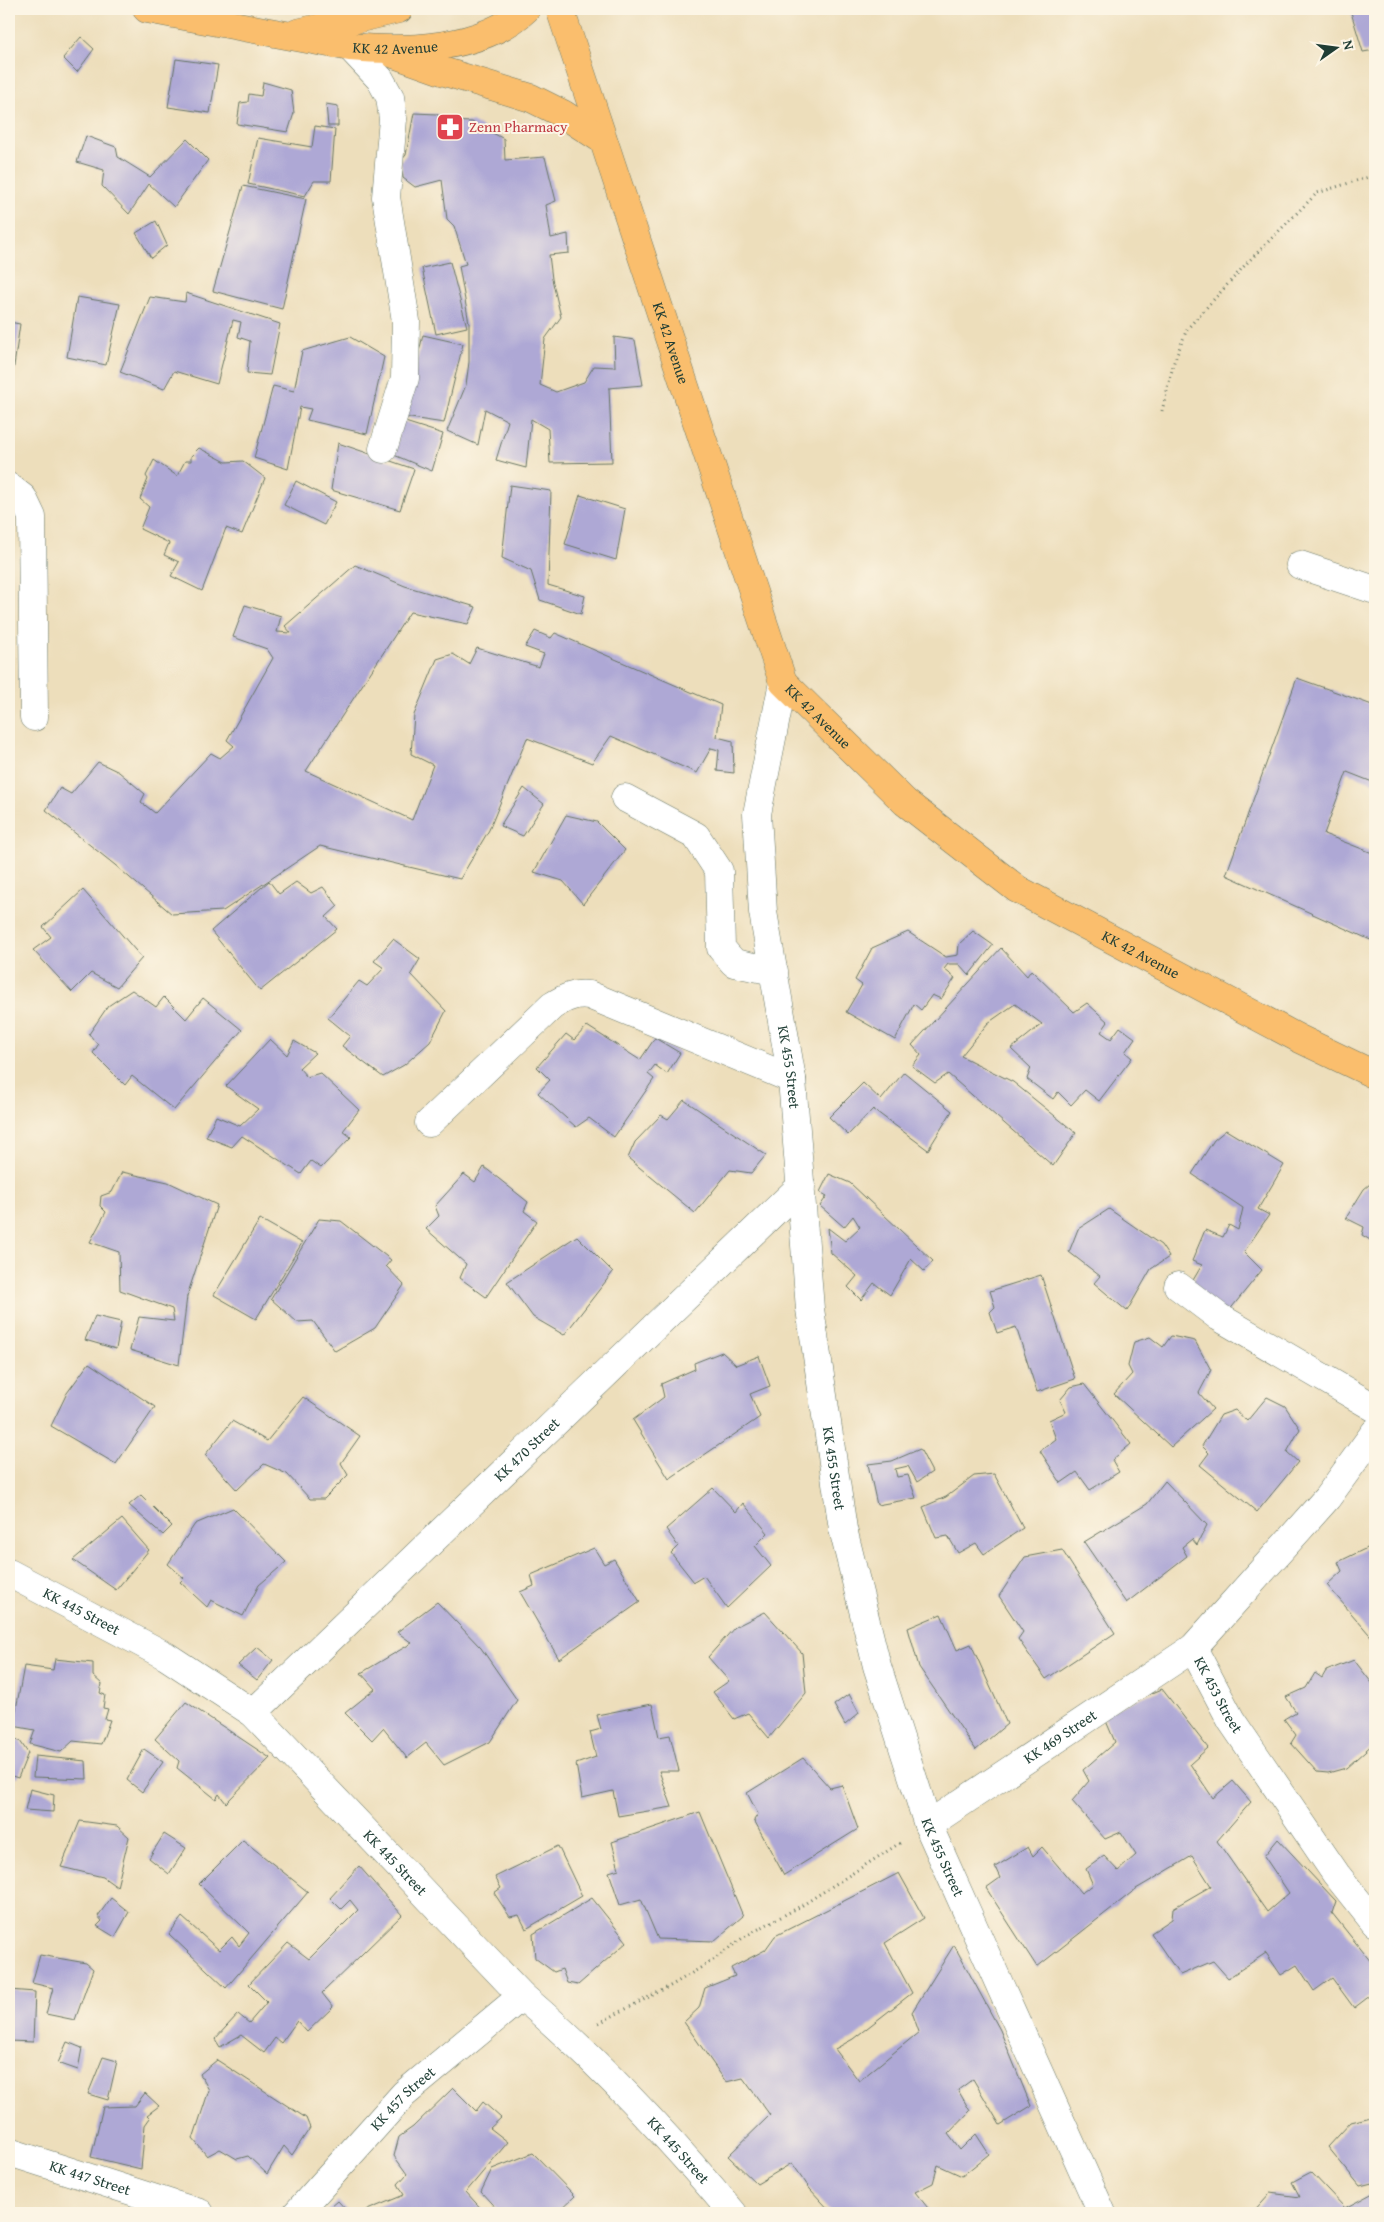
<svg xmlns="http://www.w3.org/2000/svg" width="1384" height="2222" font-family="'Gentium Book Plus',serif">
  <rect width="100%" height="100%" fill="#fcf5e5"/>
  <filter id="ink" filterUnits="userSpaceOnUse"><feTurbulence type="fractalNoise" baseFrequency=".02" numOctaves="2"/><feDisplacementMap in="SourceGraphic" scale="10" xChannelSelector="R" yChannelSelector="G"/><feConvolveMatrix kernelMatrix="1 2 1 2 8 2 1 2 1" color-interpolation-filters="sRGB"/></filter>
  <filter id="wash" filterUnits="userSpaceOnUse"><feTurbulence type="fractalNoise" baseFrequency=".0096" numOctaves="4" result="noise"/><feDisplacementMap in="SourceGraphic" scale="20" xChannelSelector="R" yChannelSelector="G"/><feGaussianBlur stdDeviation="1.12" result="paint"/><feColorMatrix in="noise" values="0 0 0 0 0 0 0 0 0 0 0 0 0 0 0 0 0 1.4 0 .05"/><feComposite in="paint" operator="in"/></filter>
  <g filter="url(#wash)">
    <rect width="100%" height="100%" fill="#eddebb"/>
    <g id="blocks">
      <!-- building -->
      <g fill="#aea8d5">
        <polygon points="1350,9 1375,9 1375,50 1363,52"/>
        <polygon points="81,37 94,49 77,72 63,58"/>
        <polygon points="176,59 218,65 210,113 168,107"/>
        <polygon points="263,82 291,90 294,113 288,132 237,124 240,103 248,102 249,94 261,96"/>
        <polygon points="9,86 15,86 10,138 9,138"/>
        <polygon points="326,104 338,106 338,126 328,126"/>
        <polygon points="414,113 437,114 443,121 472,122 504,139 505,160 545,157 556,201 546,205 551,238 568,234 569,253 549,255 552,279 561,317 545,339 540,385 556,392 584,382 594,366 615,367 614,337 635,340 643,385 609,388 612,462 550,463 548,429 531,419 526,468 496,460 508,421 485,409 478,445 447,431 466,385 469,362 469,323 459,266 466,264 454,226 447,219 442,180 415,187 403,178 401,161 406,155"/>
        <polygon points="315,126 335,129 331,181 314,181 305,196 248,184 258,138 312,147"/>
        <polygon points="86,136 116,147 118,157 150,177 187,139 208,160 174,207 149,184 129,214 102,186 104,170 77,162"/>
        <polygon points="243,186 306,199 282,309 213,291"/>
        <polygon points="156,221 167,245 151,258 136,233"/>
        <polygon points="450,262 467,327 436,334 422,268"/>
        <polygon points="186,293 280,324 270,375 247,373 250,341 238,337 241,322 233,320 217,384 174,371 164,389 120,372 150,297 185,302"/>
        <polygon points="77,297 120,304 106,365 67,357"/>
        <polygon points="9,322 20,324 10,394 9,394"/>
        <polygon points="423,335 463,344 444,423 404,417"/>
        <polygon points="350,337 384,357 367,434 307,420 311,409 300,407 288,469 254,458 273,386 294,391 302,351"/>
        <polygon points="402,421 443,434 432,471 394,455"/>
        <polygon points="338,443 414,469 400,510 331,490"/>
        <polygon points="199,448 226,462 243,461 265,478 242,534 226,528 202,591 171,576 179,562 164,555 169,543 140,529 149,507 140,499 148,479 146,476 154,460 177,476 185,461 191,461 191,456"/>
        <polygon points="296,481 336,502 324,525 284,505"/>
        <polygon points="510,485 551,491 548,585 585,596 581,614 540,600 531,571 502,558"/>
        <polygon points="580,495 625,509 616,560 565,544"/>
        <polygon points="355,565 405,586 476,607 468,624 410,612 306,771 412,820 433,765 411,754 414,715 437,659 453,654 469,664 477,648 539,667 544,654 525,647 535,631 551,638 555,633 721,705 717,737 733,741 734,773 717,771 719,750 711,748 697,773 611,736 592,763 527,738 489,830 460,879 320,846 223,911 172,914 115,865 46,810 60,788 71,794 98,762 119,772 145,794 141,802 155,813 211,753 220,758 234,746 227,740 273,658 267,649 233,637 245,605 281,616 277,632 291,633 285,626"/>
        <polygon points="1297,678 1375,706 1375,783 1347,772 1324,834 1375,854 1375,942 1226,875"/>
        <polygon points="524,788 544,804 523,836 500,826"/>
        <polygon points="566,815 597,822 625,850 583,904 563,881 534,872"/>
        <polygon points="269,881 279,894 296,882 311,893 323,887 338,906 326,917 337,929 260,991 211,931"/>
        <polygon points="83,890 142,958 117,987 91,973 72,992 33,950 51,937 43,927"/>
        <polygon points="973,931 993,945 969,975 959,964 948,964 944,969 955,978 941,999 932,995 921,1010 914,1004 895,1040 846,1012 862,985 855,980 872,948 908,932 946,957 958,955 959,944"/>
        <polygon points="393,939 420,959 411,974 446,1011 430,1042 404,1065 383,1077 342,1046 350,1036 328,1018 359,981 367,986 384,968 374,961"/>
        <polygon points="1001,948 1027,976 1031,970 1074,1012 1087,1003 1108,1022 1101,1032 1111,1039 1120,1027 1135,1038 1125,1052 1132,1058 1099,1101 1085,1090 1071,1105 1058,1092 1053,1099 1027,1079 1031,1068 1011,1049 1042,1024 1015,1004 988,1023 961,1056 1013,1082 1076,1133 1053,1166 948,1074 935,1083 912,1066 921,1055 912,1045"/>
        <polygon points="132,990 156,1007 164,997 186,1019 203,998 242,1030 174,1110 132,1076 125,1085 93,1053 98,1045 89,1034 108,1006"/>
        <polygon points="587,1026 640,1060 655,1038 680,1053 667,1074 655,1065 648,1074 654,1079 614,1137 589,1118 576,1127 538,1093 550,1080 537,1067 566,1034 574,1040"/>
        <polygon points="270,1039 287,1055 294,1041 315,1053 299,1068 307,1077 320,1073 359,1110 343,1131 351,1137 321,1168 311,1161 301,1174 242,1136 232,1147 206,1137 216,1116 240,1126 258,1109 226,1086"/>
        <polygon points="904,1072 952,1111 928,1150 873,1109 848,1135 829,1117 863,1083 881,1100"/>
        <polygon points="684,1100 766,1155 751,1173 730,1170 695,1213 628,1158 635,1142 661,1115 668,1119"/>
        <polygon points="1226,1130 1284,1165 1258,1209 1269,1215 1244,1252 1262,1270 1224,1317 1189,1287 1202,1265 1192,1261 1205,1230 1223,1237 1229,1225 1238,1230 1243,1208 1192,1174 1214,1140"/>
        <polygon points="484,1167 528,1202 524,1211 537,1221 486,1297 460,1278 466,1264 426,1229 439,1216 435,1206 464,1174 475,1182"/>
        <polygon points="122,1172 168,1182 217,1205 187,1296 179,1365 130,1350 139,1317 174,1321 172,1309 120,1290 119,1252 90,1242 106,1212 100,1206 101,1196 112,1192"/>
        <polygon points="829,1174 850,1183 933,1261 924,1271 911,1259 890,1295 874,1283 861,1300 848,1287 857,1276 831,1253 828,1228 845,1241 860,1227 853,1216 844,1227 820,1206 827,1196 820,1192"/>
        <polygon points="1375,1180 1375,1243 1362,1235 1364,1227 1346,1218 1364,1189"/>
        <polygon points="1109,1209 1161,1245 1169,1257 1151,1269 1127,1311 1094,1283 1100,1276 1069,1252 1078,1229"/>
        <polygon points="260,1219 302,1243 256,1319 214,1295"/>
        <polygon points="319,1219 341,1221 391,1260 386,1266 404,1285 375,1328 335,1351 313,1321 297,1322 271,1299"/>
        <polygon points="577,1236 613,1272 564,1335 533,1317 507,1282"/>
        <polygon points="1041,1275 1075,1379 1037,1392 1016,1327 997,1333 990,1312 995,1307 990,1291"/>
        <polygon points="95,1316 121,1322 116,1349 85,1340"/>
        <polygon points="1171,1336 1195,1341 1211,1370 1199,1393 1213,1409 1171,1447 1114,1394 1132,1374 1128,1366 1134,1342 1150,1337 1163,1347"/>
        <polygon points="722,1352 736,1365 759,1356 770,1386 750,1394 760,1417 669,1479 633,1420 664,1397 661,1384 695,1369 694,1363"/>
        <polygon points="89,1363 155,1407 116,1464 51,1426 67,1393"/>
        <polygon points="1084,1384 1131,1444 1112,1460 1119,1472 1090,1490 1077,1472 1061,1483 1040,1451 1056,1439 1049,1420 1066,1412 1060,1400 1071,1387"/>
        <polygon points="303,1397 360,1436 341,1463 348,1475 324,1499 310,1499 287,1474 264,1464 237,1490 205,1455 232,1421 267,1441"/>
        <polygon points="1267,1397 1285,1406 1300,1429 1287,1452 1298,1462 1257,1512 1200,1465 1209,1453 1202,1446 1221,1415 1235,1410 1247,1421"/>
        <polygon points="920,1449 932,1472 917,1482 908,1466 895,1469 897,1477 908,1475 916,1498 877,1505 868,1464 892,1461"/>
        <polygon points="994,1474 1023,1528 984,1554 976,1543 958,1553 948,1536 936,1538 923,1507 946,1497 974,1476"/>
        <polygon points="1165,1481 1207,1525 1197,1545 1192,1539 1182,1547 1187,1556 1126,1603 1084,1542 1147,1504"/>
        <polygon points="713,1488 736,1512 743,1503 768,1533 755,1546 771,1566 727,1608 704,1576 694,1582 671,1553 678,1546 666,1529"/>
        <polygon points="141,1495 172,1526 163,1535 129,1505"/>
        <polygon points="233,1508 286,1562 259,1585 243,1616 211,1600 207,1607 180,1582 184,1578 168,1564 195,1524"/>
        <polygon points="122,1519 149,1550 116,1590 73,1560"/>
        <polygon points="1369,1547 1375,1553 1375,1641 1327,1585 1342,1571 1338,1562"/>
        <polygon points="594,1548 604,1564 614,1559 640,1602 559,1659 520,1592 534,1586 531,1575"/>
        <polygon points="1062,1550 1115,1633 1046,1679 1018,1639 1023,1632 999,1596 1025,1557"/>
        <polygon points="437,1602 481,1648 517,1700 490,1742 444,1765 426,1743 407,1758 383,1728 372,1740 345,1713 375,1689 361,1673 412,1643 397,1632"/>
        <polygon points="765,1612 802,1653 806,1693 769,1738 748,1713 734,1719 713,1692 729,1681 708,1657 735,1627"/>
        <polygon points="941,1614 957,1650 971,1644 1007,1724 976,1750 919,1667 908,1628"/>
        <polygon points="257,1647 273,1660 257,1680 238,1665"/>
        <polygon points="55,1659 93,1663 93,1676 102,1684 100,1693 105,1695 103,1708 108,1709 105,1719 110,1720 101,1744 73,1741 61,1752 30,1744 35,1730 13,1726 24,1666 53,1670"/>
        <polygon points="1354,1660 1375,1687 1375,1742 1346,1768 1328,1773 1317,1772 1291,1743 1296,1735 1284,1719 1296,1712 1286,1697 1306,1688 1315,1673 1322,1678 1326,1671"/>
        <polygon points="1162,1689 1208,1748 1190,1764 1213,1798 1233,1781 1251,1802 1217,1841 1267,1912 1289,1893 1264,1856 1278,1839 1336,1901 1332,1913 1375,1967 1375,1992 1354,2008 1332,1978 1314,1991 1297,1965 1281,1975 1266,1953 1228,1978 1213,1961 1180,1975 1151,1933 1172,1919 1173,1908 1211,1886 1192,1856 1136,1889 1037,1967 986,1888 1000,1878 995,1867 1028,1847 1033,1856 1042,1847 1081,1893 1093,1885 1086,1869 1104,1856 1118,1871 1136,1855 1121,1832 1105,1839 1072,1801 1089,1781 1083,1770 1115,1742 1103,1714"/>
        <polygon points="849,1694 859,1713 845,1725 834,1705"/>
        <polygon points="186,1702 270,1758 226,1803 219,1794 216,1799 177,1768 179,1761 155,1739"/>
        <polygon points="652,1704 659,1737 670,1735 679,1771 659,1771 672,1807 618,1816 613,1791 582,1798 576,1764 596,1757 590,1732 601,1729 597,1715"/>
        <polygon points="9,1739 20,1741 28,1753 18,1778 9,1775"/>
        <polygon points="144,1749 163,1762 142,1792 127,1780"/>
        <polygon points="35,1756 86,1761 87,1779 33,1777"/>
        <polygon points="803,1758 830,1788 842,1785 858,1829 784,1875 754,1820 758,1814 747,1793"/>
        <polygon points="30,1789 54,1795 53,1812 25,1810"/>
        <polygon points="700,1812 743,1916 714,1941 658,1939 641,1899 620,1905 609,1872 619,1869 612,1842"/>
        <polygon points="80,1821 117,1826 129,1837 117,1887 103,1877 61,1867"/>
        <polygon points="164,1834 186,1848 169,1874 149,1858"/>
        <polygon points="243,1840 308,1892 226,1988 169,1934 182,1917 219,1950 232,1937 239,1946 249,1933 199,1884"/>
        <polygon points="558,1846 582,1896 526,1929 519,1915 510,1917 494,1893 501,1888 495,1877"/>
        <polygon points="359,1866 402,1915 322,1993 333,2007 307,2032 297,2021 281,2043 275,2038 264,2053 241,2035 220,2047 215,2039 238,2014 249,2023 267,2002 249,1984 288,1943 309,1959 358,1910 350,1900 341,1909 330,1898"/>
        <polygon points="899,1873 924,1918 885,1943 912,1993 853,2039 835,2049 859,2081 919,2032 912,2012 954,1945 1000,2030 1031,2106 1000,2125 973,2079 958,2090 970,2111 948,2134 960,2150 976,2134 989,2154 962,2176 938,2165 933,2183 915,2192 932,2213 832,2213 810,2189 792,2163 757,2184 728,2156 770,2115 743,2078 726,2082 684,2022 699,2008 705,1988 735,1976 731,1968 765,1950 775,1936"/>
        <polygon points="111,1898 129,1912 115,1937 97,1926 102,1921 98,1916"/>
        <polygon points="592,1898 627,1942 578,1985 567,1983 562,1969 554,1972 535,1958 533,1934"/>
        <polygon points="40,1955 86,1963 93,1969 75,2020 46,2014 53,1988 32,1983"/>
        <polygon points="9,1990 35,1992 33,2042 9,2041"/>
        <polygon points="67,2042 82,2048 78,2070 58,2063"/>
        <polygon points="103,2057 117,2061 108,2100 88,2094"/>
        <polygon points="217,2060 306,2118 310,2128 292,2155 284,2146 267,2174 248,2156 237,2159 220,2149 207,2156 193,2139 209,2090 200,2074"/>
        <polygon points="453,2088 476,2111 483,2102 501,2118 490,2128 508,2142 466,2192 485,2213 360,2213 404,2195 398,2184 407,2174 394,2156 399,2137 413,2127"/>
        <polygon points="145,2093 159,2106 147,2115 150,2118 145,2125 141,2169 91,2157 103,2107 135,2106"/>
        <polygon points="1375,2116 1375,2191 1372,2183 1360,2186 1328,2147 1351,2122"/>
        <polygon points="533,2153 575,2196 557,2213 500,2213 481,2192 492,2169"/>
        <polygon points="1311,2172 1345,2208 1375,2192 1375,2213 1252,2213 1270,2193 1300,2197 1292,2182"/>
        <polygon points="338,2201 349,2213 324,2213"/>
      </g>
    </g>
  </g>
  <g filter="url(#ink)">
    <use href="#blocks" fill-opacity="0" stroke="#677563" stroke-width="1"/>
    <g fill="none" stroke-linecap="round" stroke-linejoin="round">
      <!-- minor casing -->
      <g stroke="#677563" stroke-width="29">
        <g id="minor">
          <polyline points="350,47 380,79 390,97 393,119 386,197 406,321 405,378 383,449"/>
          <polyline points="9,487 23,498 32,517 34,717"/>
          <polyline points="1300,565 1375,590"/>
          <path id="s1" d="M783,682L757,814L763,912L792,1079L810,1309L843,1529L877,1666L928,1825L1102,2213"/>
          <polyline points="625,798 696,836 719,871 721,948 734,963 774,971"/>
          <path d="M429,1123L552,1006C565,998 574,993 589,995L792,1079"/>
          <polyline points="1178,1286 1219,1317 1375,1408"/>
          <path id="s2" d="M1375,1432L1327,1498L1193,1648L1231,1720L1336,1874L1375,1923"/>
          <path id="s3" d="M9,1573L166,1656L253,1713L522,1996C599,2061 668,2136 733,2213"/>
          <path id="s4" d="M253,1713L801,1186"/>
          <path id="s5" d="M928,1825L1193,1648"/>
          <path id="s6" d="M9,2152L200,2213"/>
          <path id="s7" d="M297,2213L404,2094L522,1996"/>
        </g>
      </g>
      <!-- major casing -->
      <g stroke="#677563" stroke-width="29">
        <g id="major">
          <path id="s8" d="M147,9L350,47C405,52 483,50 526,9"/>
          <path id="s9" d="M560,9L783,682L905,802L1017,889L1298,1038L1375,1075"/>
          <polyline points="297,33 399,9"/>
          <polyline points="394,54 442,71 531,98 563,114 603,140"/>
        </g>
      </g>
      <!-- path -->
      <g stroke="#677563" stroke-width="3" stroke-dasharray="1 4" stroke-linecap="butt">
        <polyline points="1162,411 1174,362 1187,329 1247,263 1317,193 1375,175"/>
        <polyline points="599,2023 672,1985 712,1961 744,1937 801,1906 900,1843"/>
      </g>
      <!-- minor -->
      <use href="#minor" stroke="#fff" stroke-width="28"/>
      <!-- major -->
      <use href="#major" stroke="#fabe6d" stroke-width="28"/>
    </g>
  </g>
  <!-- icons -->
  <defs>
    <g id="pharmacy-square" transform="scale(1.4375)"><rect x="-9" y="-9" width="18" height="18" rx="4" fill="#e0444e" stroke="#fcf5e5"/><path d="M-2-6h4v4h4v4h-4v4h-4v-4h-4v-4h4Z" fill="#fff"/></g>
  </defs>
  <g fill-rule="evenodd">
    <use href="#pharmacy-square" x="450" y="127"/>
  </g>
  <g text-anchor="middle" stroke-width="4" stroke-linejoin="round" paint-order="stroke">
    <!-- street labels -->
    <g font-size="15" fill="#1f3d34" stroke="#fcf5e5">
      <text dy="5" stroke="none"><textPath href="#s8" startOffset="252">KK 42 Avenue</textPath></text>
      <text dy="5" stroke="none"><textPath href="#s9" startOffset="352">KK 42 Avenue</textPath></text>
      <text dy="5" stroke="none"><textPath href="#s9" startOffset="758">KK 42 Avenue</textPath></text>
      <text dy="5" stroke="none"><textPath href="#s9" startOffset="1162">KK 42 Avenue</textPath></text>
      <text dy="5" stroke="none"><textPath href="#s1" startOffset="390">KK 455 Street</textPath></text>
      <text dy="5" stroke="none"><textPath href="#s4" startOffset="380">KK 470 Street</textPath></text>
      <text dy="5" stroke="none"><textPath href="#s1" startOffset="794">KK 455 Street</textPath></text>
      <text dy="5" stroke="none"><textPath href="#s3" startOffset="82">KK 445 Street</textPath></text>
      <text dy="5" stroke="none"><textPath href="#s2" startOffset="336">KK 453 Street</textPath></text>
      <text dy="5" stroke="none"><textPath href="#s5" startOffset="159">KK 469 Street</textPath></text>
      <text dy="5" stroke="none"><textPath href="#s1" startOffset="1199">KK 455 Street</textPath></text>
      <text dy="5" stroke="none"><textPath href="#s3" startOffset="488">KK 445 Street</textPath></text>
      <text dy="5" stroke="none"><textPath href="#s7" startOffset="156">KK 457 Street</textPath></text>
      <text dy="5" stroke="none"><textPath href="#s3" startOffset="892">KK 445 Street</textPath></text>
      <text dy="5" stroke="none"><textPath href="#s6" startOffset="85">KK 447 Street</textPath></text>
    </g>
    <!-- health labels -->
    <g font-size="15" fill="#be3a42" stroke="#fcf5e5" text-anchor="start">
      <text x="469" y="132">Zenn Pharmacy</text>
    </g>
  </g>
  <!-- margin -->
  <rect width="1384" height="2222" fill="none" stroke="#fcf5e5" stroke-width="30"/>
  <!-- north arrow -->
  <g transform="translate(1336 48) rotate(76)" stroke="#fcf5e5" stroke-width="4" paint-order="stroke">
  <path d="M0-4L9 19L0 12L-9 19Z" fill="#1f3d34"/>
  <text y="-8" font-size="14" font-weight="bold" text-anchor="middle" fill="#1f3d34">N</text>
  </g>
</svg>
